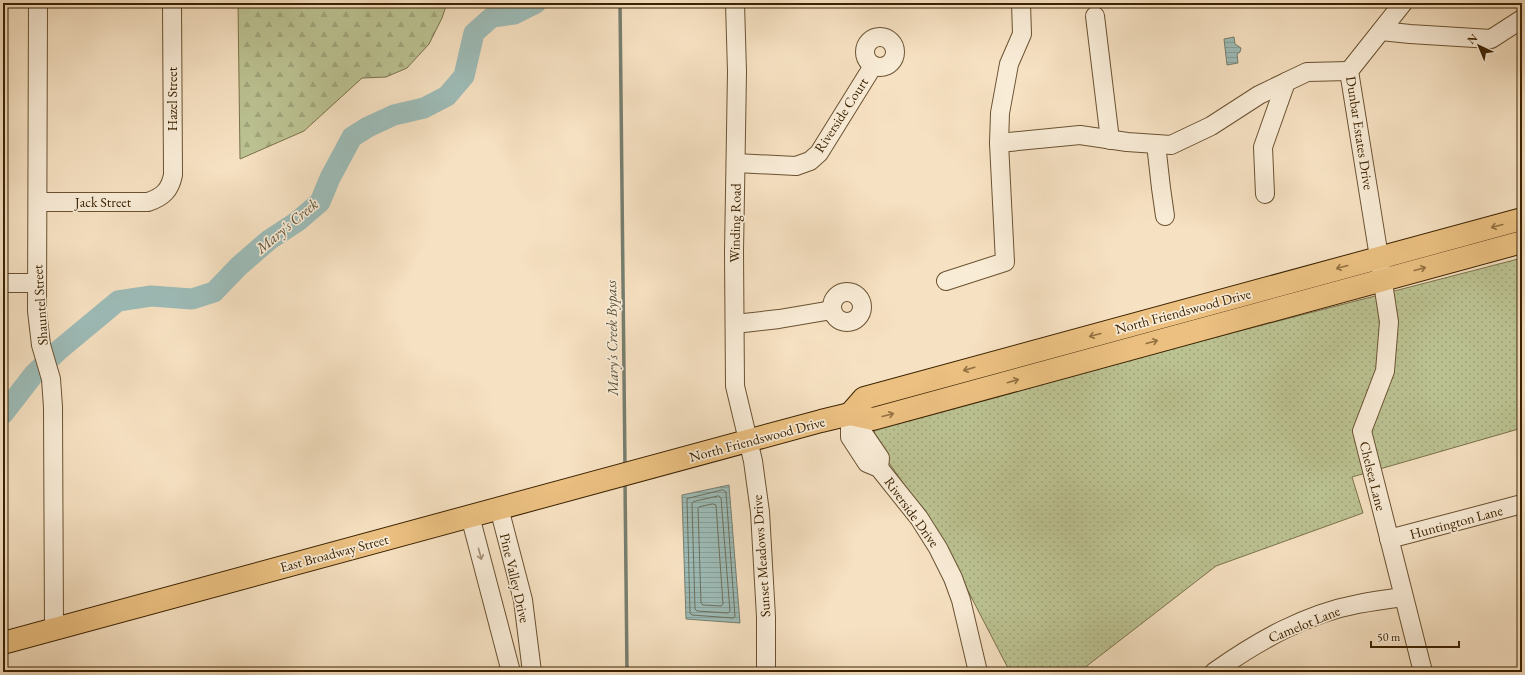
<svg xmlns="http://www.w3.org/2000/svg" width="1525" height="675" font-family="'EB Garamond',serif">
  <defs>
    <pattern id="grass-dots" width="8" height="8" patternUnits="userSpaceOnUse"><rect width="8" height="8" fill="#bcc393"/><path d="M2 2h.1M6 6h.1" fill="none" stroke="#a2a77d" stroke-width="1.8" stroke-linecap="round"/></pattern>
    <pattern id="forest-firs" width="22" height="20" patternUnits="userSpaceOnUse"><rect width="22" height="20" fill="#bcc393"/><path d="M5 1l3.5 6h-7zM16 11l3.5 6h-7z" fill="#a2a77d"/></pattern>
    <pattern id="water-rules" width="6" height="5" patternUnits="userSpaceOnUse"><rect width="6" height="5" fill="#9dbcb8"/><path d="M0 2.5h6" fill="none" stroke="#88a19c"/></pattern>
  </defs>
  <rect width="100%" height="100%" fill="#f6e1c2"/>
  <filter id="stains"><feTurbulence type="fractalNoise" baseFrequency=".005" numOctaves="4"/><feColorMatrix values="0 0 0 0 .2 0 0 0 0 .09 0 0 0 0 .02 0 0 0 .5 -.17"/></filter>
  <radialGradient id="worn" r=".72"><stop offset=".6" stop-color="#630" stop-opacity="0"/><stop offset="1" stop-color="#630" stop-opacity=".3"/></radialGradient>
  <!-- grass -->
  <polygon fill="url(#grass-dots)" stroke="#7c724a" points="1522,258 1522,428 1352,477 1363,513 1216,566 1079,672 1010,672 938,533 873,440 876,425"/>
  <!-- forest -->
  <polygon fill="url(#forest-firs)" stroke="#7c724a" points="238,3 447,3 442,18 429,44 407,68 386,77 362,78 304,131 240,159"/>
  <!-- water -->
  <g fill="url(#water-rules)" stroke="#767e6f">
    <polygon points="1234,37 1235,44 1241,48 1240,52 1237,54 1238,63 1227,65 1224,39"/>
    <polygon points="729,485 740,623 686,619 682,495"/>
  </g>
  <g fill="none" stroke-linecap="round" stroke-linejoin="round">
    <!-- shore -->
    <g stroke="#6c6f5c" stroke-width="1">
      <polygon points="723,490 726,492 735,617 733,618 692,615 690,613 687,499"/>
      <polygon points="719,496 721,498 730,611 728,613 697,611 695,609 692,504 693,502"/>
      <polygon points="713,504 716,505 723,604 721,606 703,605 701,603 698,508 699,507"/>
    </g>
    <!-- stream -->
    <g stroke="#767e6f" stroke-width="3.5">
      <polyline points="620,3 625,467"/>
      <polyline points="625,481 627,672"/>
    </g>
    <!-- river -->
    <polyline stroke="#9dbcb8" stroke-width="21" points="3,414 34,374 59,350 118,301 151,296 192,299 214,292 239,266 269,240 298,221 320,202 330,178 352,137 368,127 394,115 424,108 447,96 464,76 474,33 492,17 514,14 536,3"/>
    <!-- minor casing -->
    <g stroke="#6a5231" stroke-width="20">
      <g id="minor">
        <polyline points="38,3 37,311 41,345 51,379 53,407 54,630"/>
        <polyline points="735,3 737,72 734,252 735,386 753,461 760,512 766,617 766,672"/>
        <polyline points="1403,3 1349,71 1379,257 1389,322 1385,371 1362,431 1423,672"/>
        <polyline points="1095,16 1110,140"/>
        <polyline points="1381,31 1410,34 1491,39 1522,19"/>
        <circle cx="880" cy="52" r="15"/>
        <polyline points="999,143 1080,135 1127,142 1171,145 1211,126 1259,95 1286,82"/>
        <polyline points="1156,144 1161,188 1165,216"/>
        <polyline points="736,163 796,166 810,161 819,153 873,66"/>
        <polyline points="1265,194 1263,147 1286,82 1307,72 1349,71"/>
        <path d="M38,202H148C163,197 170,190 173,175L172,3"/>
        <polyline points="946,281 1005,262 999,143 1000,113 1009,64 1022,34 1021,3"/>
        <polyline points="3,283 36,283"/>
        <circle cx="847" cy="307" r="15"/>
        <polyline points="735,324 779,319 832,310"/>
        <polyline points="850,414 850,437 867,463 879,468 919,518 938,548 953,578 961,600 978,672"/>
        <polyline points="850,414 880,458 879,468"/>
        <polyline points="499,508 523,600 532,672"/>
        <polyline points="470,516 511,672"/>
        <polyline points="1389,539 1522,504"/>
        <path d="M1214,672C1258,641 1305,614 1358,604C1373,601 1388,599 1403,597"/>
      </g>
    </g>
    <!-- major casing -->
    <g stroke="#3b2201" stroke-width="24">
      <g id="major">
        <polyline points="850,414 864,398 1522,219"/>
        <polyline points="3,643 821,421 850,414 873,419 1522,242"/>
      </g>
    </g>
    <!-- minor -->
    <use href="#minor" stroke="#f9ecd7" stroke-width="18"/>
    <!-- major -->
    <use href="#major" stroke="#ebc081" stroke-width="22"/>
  </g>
  <!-- one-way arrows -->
  <defs><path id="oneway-shaft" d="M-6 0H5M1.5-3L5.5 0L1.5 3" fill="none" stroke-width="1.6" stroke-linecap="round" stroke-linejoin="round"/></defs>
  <g stroke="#937141">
    <use href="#oneway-shaft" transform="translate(1497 226) rotate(165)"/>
    <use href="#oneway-shaft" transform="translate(1342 267) rotate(165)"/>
    <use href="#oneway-shaft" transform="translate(1420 269) rotate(-15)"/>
    <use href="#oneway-shaft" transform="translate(1095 335) rotate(165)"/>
    <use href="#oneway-shaft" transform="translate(1152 342) rotate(-15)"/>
    <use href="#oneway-shaft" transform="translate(969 369) rotate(164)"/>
    <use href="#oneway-shaft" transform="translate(1013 381) rotate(-16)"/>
    <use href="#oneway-shaft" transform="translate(888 415) rotate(-15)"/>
  </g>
  <use stroke="#a49177" href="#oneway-shaft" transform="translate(480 554) rotate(75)"/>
  <g text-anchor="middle" stroke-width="3.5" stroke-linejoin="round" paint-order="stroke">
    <!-- street labels -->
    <g font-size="14" fill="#3b2201" stroke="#f9ecd7">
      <text transform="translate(172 99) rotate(-90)" y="5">Hazel Street</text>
      <text transform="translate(841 115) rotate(-57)" y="5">Riverside Court</text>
      <text transform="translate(1360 133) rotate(81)" y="5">Dunbar Estates Drive</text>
      <text x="103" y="207">Jack Street</text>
      <text transform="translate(735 223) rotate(-89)" y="5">Winding Road</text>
      <text transform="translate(40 305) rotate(-94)" y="5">Shauntel Street</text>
      <text transform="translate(1183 311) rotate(-15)" y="5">North Friendswood Drive</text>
      <text transform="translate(757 439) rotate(-15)" y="5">North Friendswood Drive</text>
      <text transform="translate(1373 476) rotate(76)" y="5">Chelsea Lane</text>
      <text transform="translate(912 512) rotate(54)" y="5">Riverside Drive</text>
      <text transform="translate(1456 522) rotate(-15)" y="5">Huntington Lane</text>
      <text transform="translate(334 553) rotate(-15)" y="5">East Broadway Street</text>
      <text transform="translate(761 556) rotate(-94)" y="5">Sunset Meadows Drive</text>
      <text transform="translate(515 578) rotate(77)" y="5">Pine Valley Drive</text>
      <text transform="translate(1304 624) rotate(-22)" y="5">Camelot Lane</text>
    </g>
    <!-- water labels -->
    <g font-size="15" font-style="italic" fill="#585038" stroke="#f9ecd7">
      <text transform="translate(287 226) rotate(-40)" y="5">Mary's Creek</text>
      <text transform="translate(612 338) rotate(-91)" y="5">Mary's Creek Bypass</text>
    </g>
  </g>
  <!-- margin -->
  <rect width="1525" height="675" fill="none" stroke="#f6e1c2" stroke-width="16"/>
  <rect x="4" y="4" width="1517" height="667" fill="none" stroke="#3b2201" stroke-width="2"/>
  <rect x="8" y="8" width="1509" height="659" fill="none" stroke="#3b2201"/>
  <!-- north arrow -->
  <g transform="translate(1479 46) rotate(316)" stroke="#f9ecd7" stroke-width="3" paint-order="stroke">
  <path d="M0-3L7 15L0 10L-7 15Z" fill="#3b2201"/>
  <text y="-6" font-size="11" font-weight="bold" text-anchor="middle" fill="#3b2201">N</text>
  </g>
  <!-- scale -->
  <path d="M1371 641v6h88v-6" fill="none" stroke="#3b2201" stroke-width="2"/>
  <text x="1377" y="641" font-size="12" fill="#3b2201" stroke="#f9ecd7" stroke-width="3" paint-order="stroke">50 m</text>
  <rect width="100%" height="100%" filter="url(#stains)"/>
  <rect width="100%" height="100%" fill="url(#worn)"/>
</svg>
